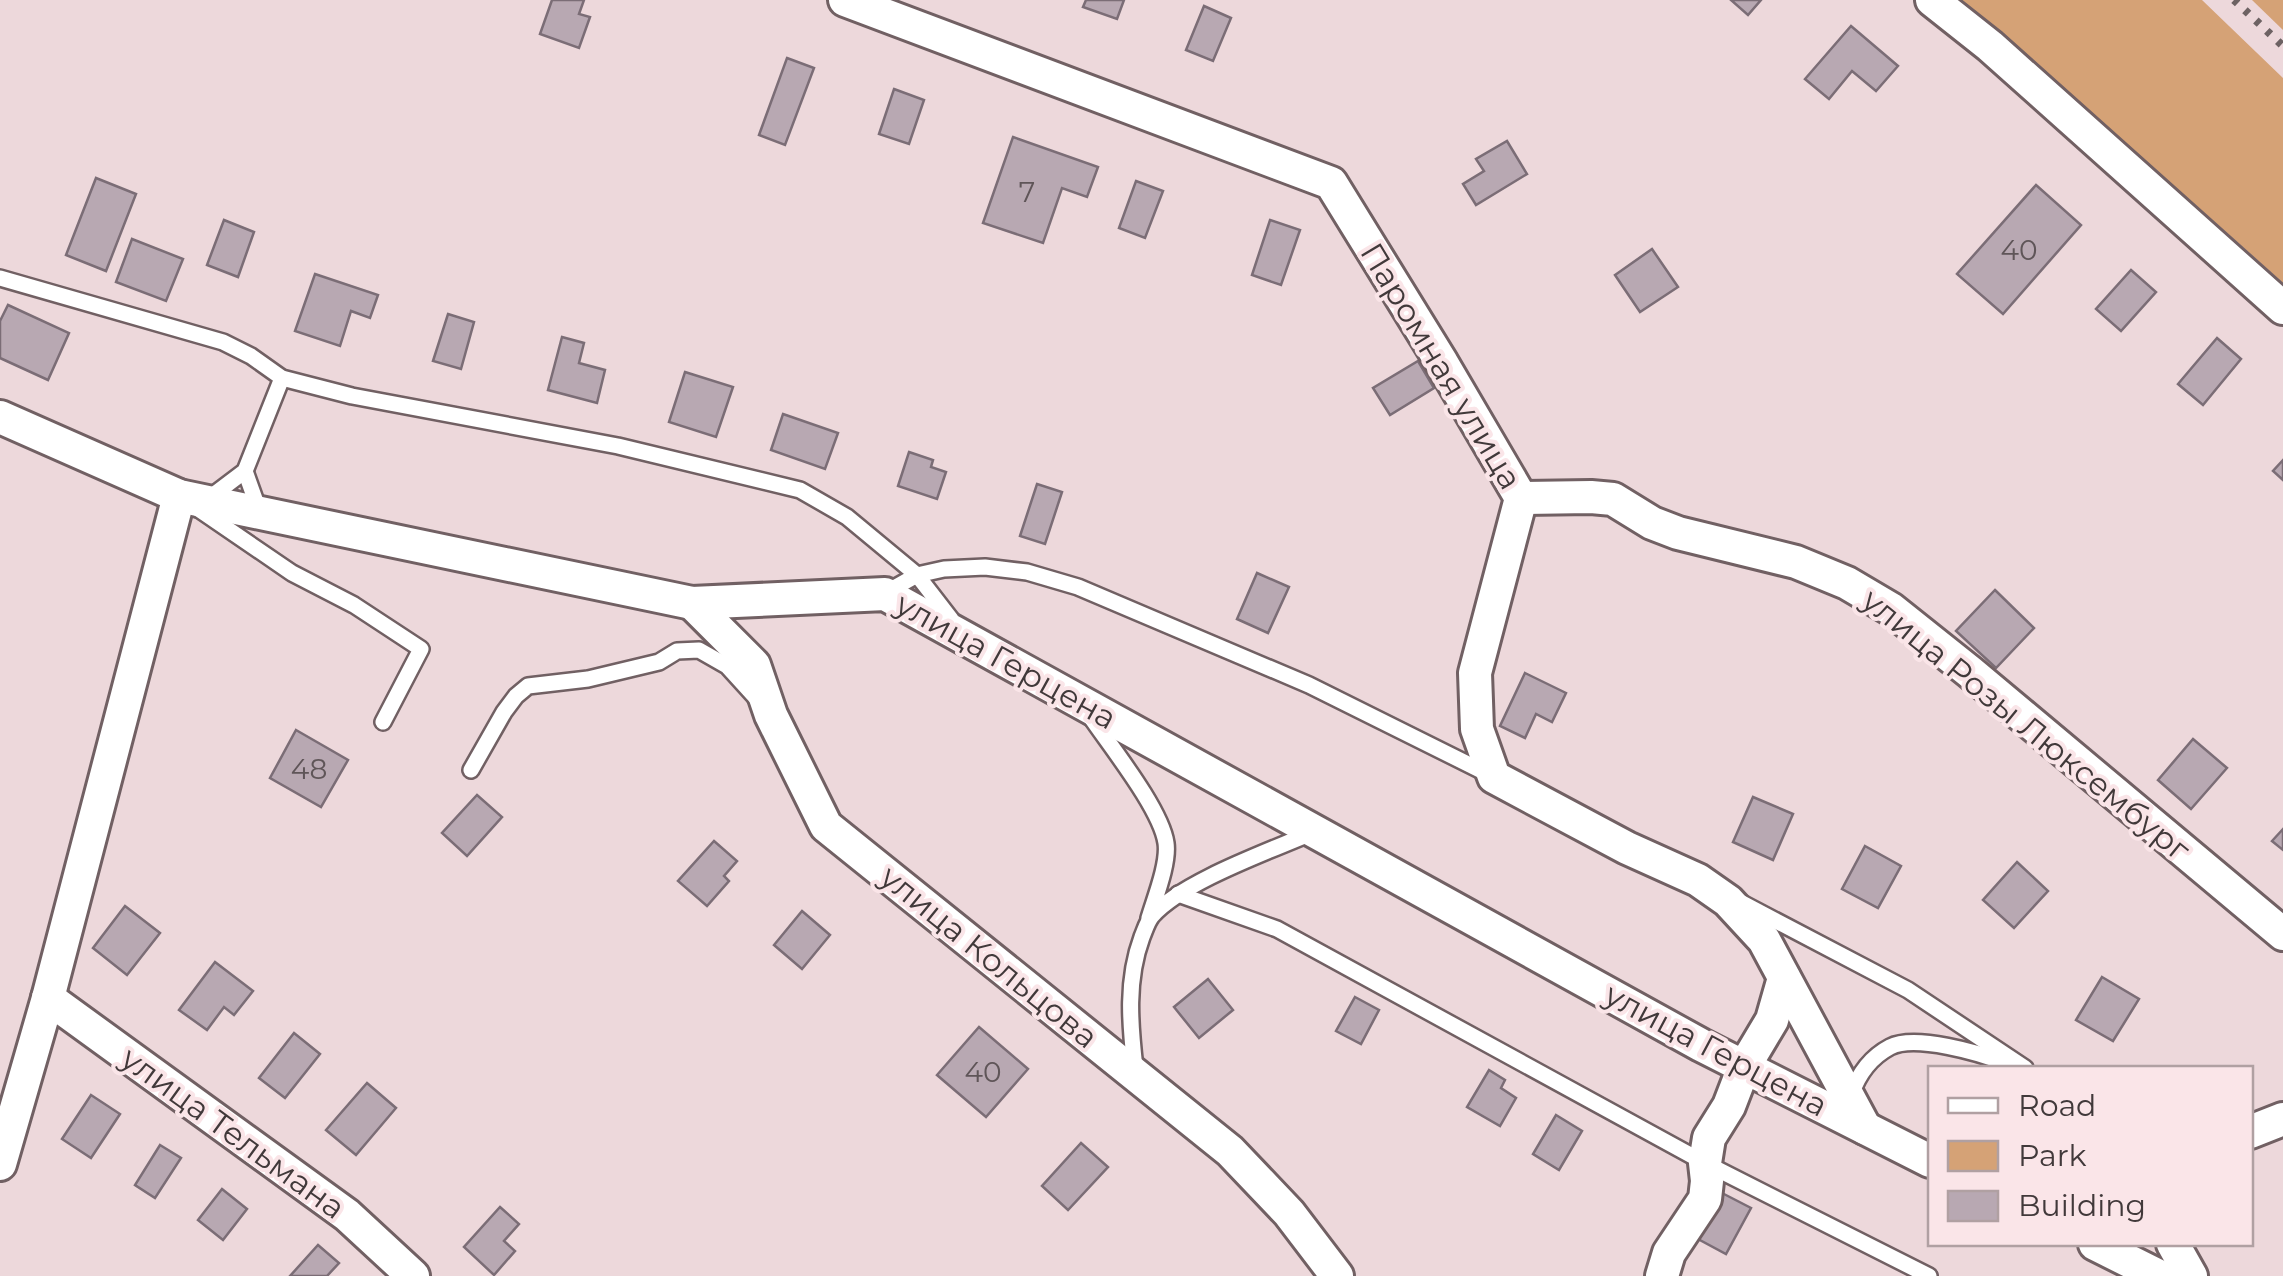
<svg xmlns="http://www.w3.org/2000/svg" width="2283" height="1276" font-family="Montserrat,sans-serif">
  <rect width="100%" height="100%" fill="#edd8db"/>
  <!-- green -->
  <g fill="#d5a276">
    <polygon points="1952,0 2202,0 2283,78 2283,283 2182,193"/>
    <polygon points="2252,0 2283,0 2283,30"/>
  </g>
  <!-- building -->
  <g fill="#b8a8b2" stroke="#7b6d76" stroke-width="2.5">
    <polygon points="552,0 584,0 579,14 590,17 579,48 540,34"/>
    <polygon points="1086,0 1124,0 1117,19 1083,7"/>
    <polygon points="1731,0 1761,0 1748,15"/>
    <polygon points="1204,6 1231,18 1213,61 1186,50"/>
    <polygon points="1851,26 1898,66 1876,91 1852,71 1829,99 1805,79"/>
    <polygon points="787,58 814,68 785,145 759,135"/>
    <polygon points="894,89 924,100 909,144 879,134"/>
    <polygon points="1013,137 1098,167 1087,197 1062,188 1043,243 983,223"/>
    <polygon points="1507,141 1527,174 1476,205 1463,184 1484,171 1476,159"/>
    <polygon points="96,178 136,194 106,271 66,255"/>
    <polygon points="1136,181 1163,191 1145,238 1119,228"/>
    <polygon points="2036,185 2081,225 2003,314 1957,274"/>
    <polygon points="224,220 254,232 238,277 207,265"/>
    <polygon points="1270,220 1300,230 1281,285 1252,275"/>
    <polygon points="132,239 183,259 166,301 116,282"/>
    <polygon points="1652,249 1678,287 1640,312 1615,275"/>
    <polygon points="2131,270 2156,292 2121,331 2096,309"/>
    <polygon points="315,274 378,295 370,318 351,311 340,346 295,331"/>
    <polygon points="8,305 69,333 48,380 0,358 0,321"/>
    <polygon points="448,314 474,322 461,369 433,361"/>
    <polygon points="562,337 584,343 579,363 605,370 597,403 548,390"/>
    <polygon points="2217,338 2241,359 2203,405 2178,384"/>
    <polygon points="1418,361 1434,388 1390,415 1373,388"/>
    <polygon points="685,372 733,387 716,437 669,422"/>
    <polygon points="783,414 838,433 825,469 771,450"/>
    <polygon points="909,452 933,460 931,467 946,472 937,499 898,486"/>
    <polygon points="2283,460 2283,480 2273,471"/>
    <polygon points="1037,484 1062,492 1045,544 1020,536"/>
    <polygon points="1257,573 1289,587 1268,633 1237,619"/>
    <polygon points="1995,590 2034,628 1996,668 1956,631"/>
    <polygon points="1525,673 1566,693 1552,722 1536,714 1525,738 1500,726"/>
    <polygon points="296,730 348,760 321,807 270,778"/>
    <polygon points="2193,739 2227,768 2191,809 2158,780"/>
    <polygon points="477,795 502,817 467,856 442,833"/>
    <polygon points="1753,797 1793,814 1773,860 1733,842"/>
    <polygon points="2283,829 2283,850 2272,841"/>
    <polygon points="714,841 737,861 724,876 729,881 707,906 678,881"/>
    <polygon points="1865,846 1901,866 1878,908 1842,889"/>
    <polygon points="2017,862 2048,891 2014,928 1983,900"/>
    <polygon points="125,906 160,933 127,975 93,948"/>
    <polygon points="802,911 830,935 802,969 774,945"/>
    <polygon points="215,962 253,991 234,1015 224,1007 207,1030 179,1010"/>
    <polygon points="2102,977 2139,999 2113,1041 2076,1020"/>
    <polygon points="1208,979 1233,1010 1199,1038 1174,1007"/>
    <polygon points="1355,997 1379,1010 1361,1044 1336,1031"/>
    <polygon points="979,1027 1028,1069 986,1117 937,1075"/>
    <polygon points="294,1033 320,1054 285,1098 259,1078"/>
    <polygon points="1489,1070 1505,1080 1501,1088 1516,1098 1500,1126 1467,1107"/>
    <polygon points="367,1083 396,1108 356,1155 326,1130"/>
    <polygon points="91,1095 120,1114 91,1158 62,1139"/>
    <polygon points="1556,1115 1582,1131 1559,1170 1533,1154"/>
    <polygon points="1081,1143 1108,1167 1068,1210 1042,1186"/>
    <polygon points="160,1145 181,1158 155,1198 135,1185"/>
    <polygon points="222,1189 247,1209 223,1240 198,1220"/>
    <polygon points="1722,1193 1751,1208 1726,1254 1698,1239"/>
    <polygon points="500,1207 519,1224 504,1241 515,1251 494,1275 464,1247"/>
    <polygon points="318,1245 339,1263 327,1276 290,1276"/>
  </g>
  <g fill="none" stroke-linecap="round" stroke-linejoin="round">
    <!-- service casing -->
    <g stroke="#716063" stroke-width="20">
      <g id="service">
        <polyline points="0,278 223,342 251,356 282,378 352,396 618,446 800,490 847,517 917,575 951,619"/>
        <polyline points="245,471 260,513"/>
        <polyline points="208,499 245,471 282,378"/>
        <polyline points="197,508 292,573 354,605 421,649 383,722"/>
        <polyline points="887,592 917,575 944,569 985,567 1027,572 1078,587 1309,685 1490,775"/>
        <path d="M1090,716C1111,747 1161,809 1166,843C1169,863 1155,898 1149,918"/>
        <polyline points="471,770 504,712 516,696 528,686 588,679 659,662 677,651 699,650 727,666 757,699"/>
        <polyline points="1178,894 1277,929 1705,1163 1929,1276"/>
        <polyline points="1742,903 1908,990 2025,1068"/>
        <path d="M1135,1068C1130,1024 1126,980 1142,937C1145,930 1147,922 1152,916C1182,882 1267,852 1311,833"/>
        <path d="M1851,1095C1858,1075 1871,1057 1890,1047C1915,1034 1980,1053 2005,1063"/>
      </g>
    </g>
    <!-- minor casing -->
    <g stroke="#716063" stroke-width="38">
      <g id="minor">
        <polyline points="845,0 1331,183 1442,363 1521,498 1475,673 1477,729 1494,777 1627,848 1698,880 1728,901 1764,940 1865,1128"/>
        <polyline points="1932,0 1990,46 2283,308"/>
        <polyline points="0,417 179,496 692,603 885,594 1701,1045 1930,1161"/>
        <polyline points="1521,498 1591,497 1613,499 1652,523 1678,533 1796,562 1847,583 1891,609 1970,672 2283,934"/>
        <polyline points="692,603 754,665 771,715 826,826 1230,1151 1289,1213 1337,1276"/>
        <polyline points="48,998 347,1215 413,1276"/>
        <polyline points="2250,1132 2283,1119"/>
        <polyline points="0,1164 48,998 179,496"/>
        <polyline points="2095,1244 2159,1276"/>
        <polyline points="2173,1244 2191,1276"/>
        <polyline points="1662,1276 1669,1253 1705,1199 1707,1181 1705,1163 1709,1138 1729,1106 1744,1067 1772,1020 1784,978"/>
      </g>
    </g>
    <!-- service -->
    <use href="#service" stroke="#fff" stroke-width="15"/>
    <!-- minor -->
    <use href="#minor" stroke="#fff" stroke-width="32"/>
    <!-- rail -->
    <polyline stroke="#6d6263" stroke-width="8" stroke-dasharray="5 10" stroke-linecap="butt" points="2234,0 2283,46"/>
  </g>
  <g text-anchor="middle" stroke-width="8" stroke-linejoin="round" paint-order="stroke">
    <!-- number labels -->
    <g font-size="28" fill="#5f5558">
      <text x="1027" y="202">7</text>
      <text x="2019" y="260">40</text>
      <text x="309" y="779">48</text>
      <text x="983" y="1082">40</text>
    </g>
    <!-- street labels -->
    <g font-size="32" fill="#41393a" stroke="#fae5e8">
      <text transform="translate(1441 366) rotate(59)" y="11">Паромная улица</text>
      <text transform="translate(1006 661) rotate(29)" y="11">улица Герцена</text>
      <text transform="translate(2026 725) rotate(39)" y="11">улица Розы Люксембург</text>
      <text transform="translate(989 957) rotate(39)" y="11">улица Кольцова</text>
      <text transform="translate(1716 1050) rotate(28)" y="11">улица Герцена</text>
      <text transform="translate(233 1133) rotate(36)" y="11">улица Тельмана</text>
    </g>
  </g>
  <!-- legend -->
  <rect x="1928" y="1066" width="325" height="180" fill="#fae5e8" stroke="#b0a0a2" stroke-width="2.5"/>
  <rect x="1948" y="1098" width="50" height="15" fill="#ffffff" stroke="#b0a0a2" stroke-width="2.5"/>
  <text x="2018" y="1116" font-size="30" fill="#41393a">Road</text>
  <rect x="1948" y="1141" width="50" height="30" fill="#d5a276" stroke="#b0a0a2" stroke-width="2.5"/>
  <text x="2018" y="1166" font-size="30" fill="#41393a">Park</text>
  <rect x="1948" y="1191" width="50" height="30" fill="#b8a8b2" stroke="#b0a0a2" stroke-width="2.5"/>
  <text x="2018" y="1216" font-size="30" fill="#41393a">Building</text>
</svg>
